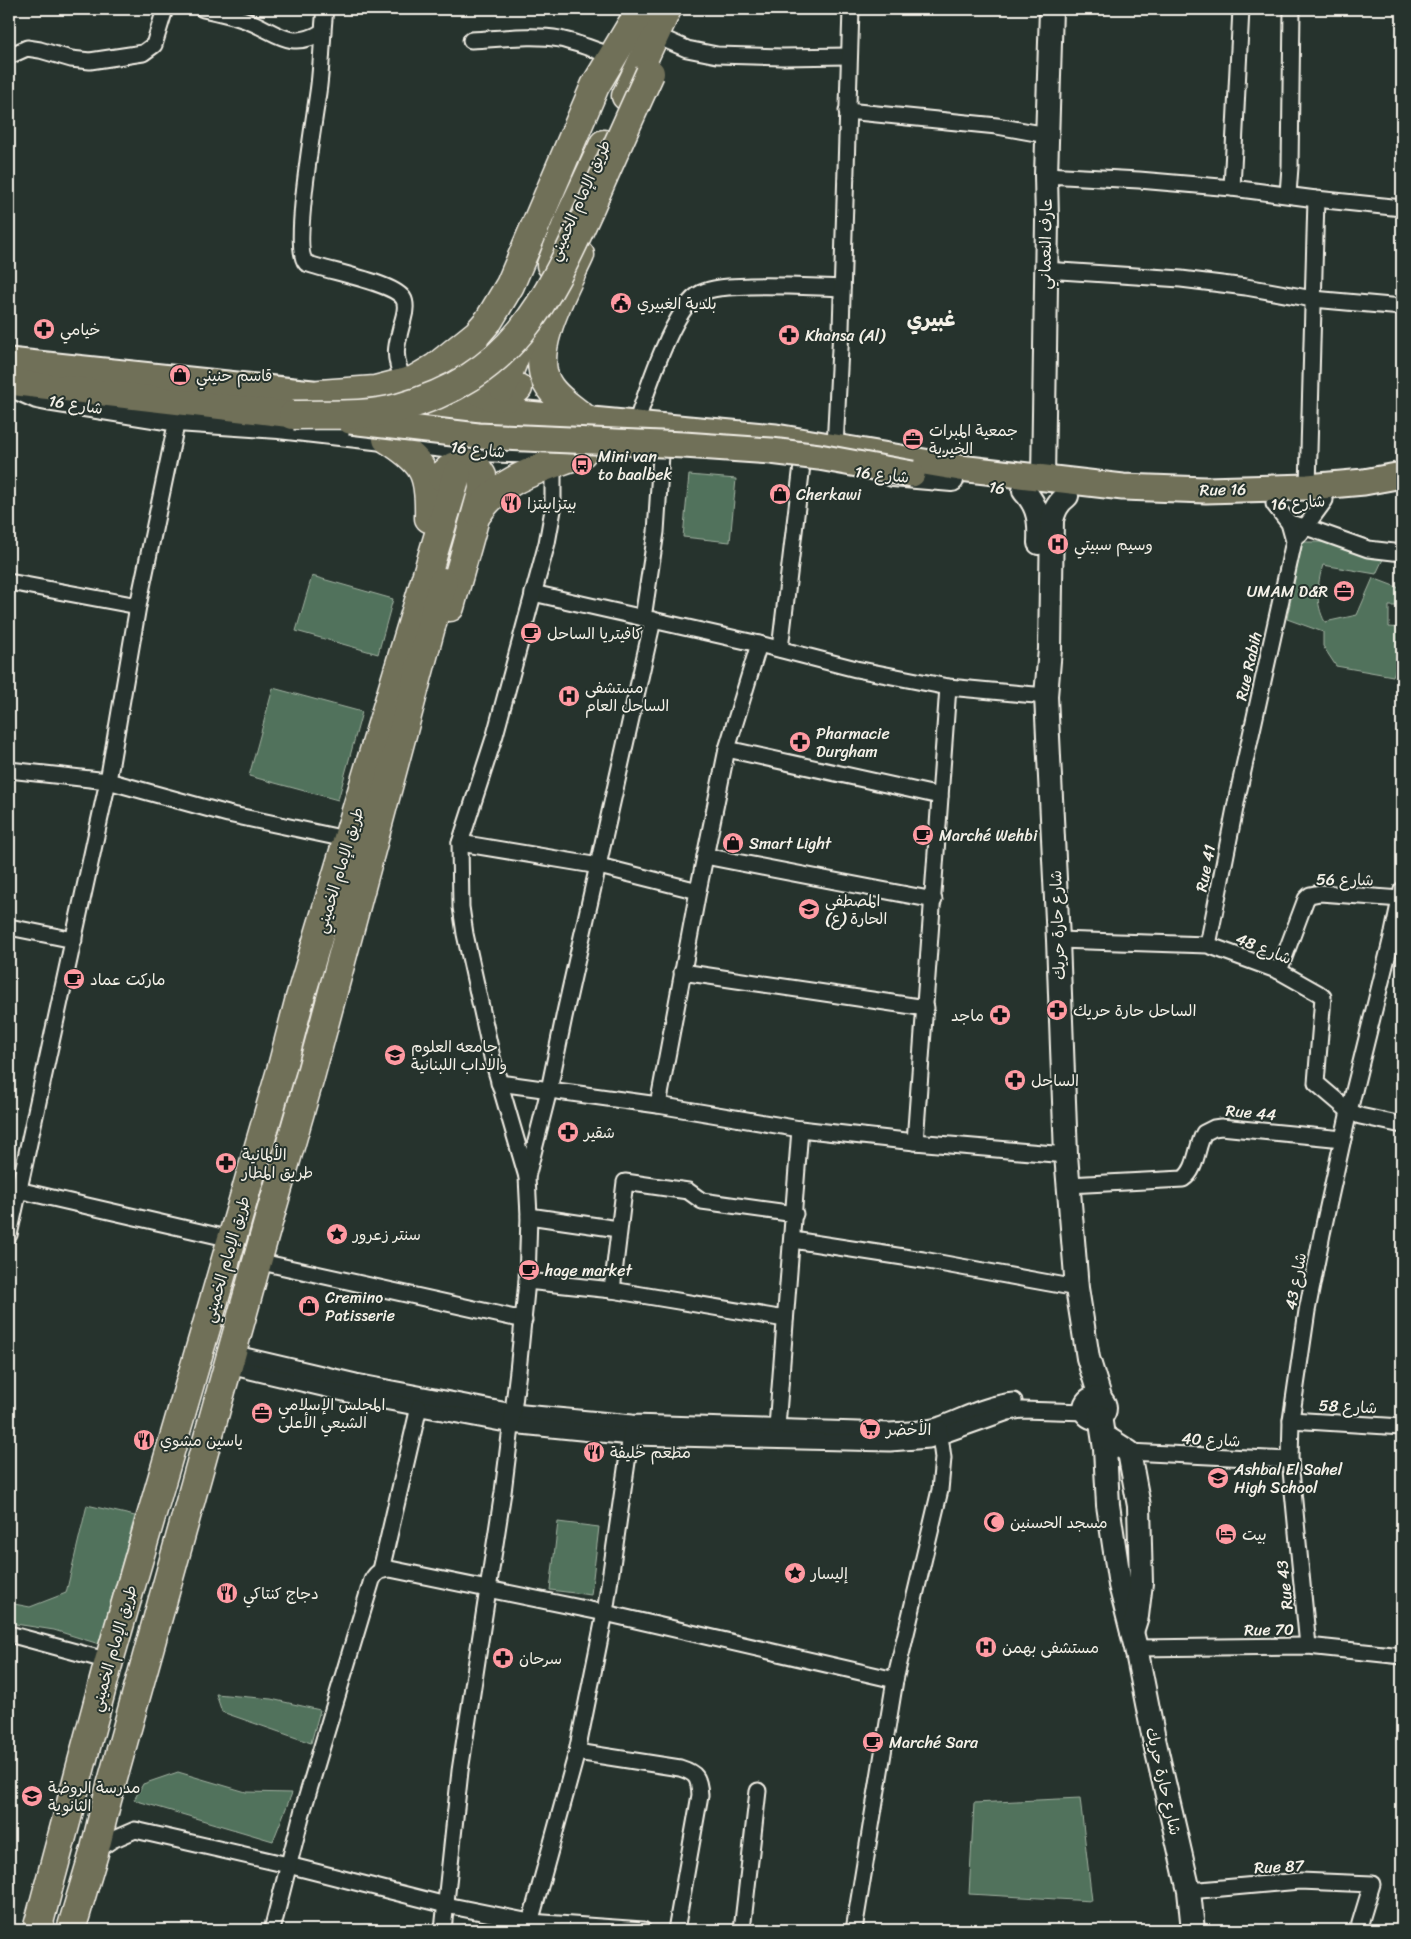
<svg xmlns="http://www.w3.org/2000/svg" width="1411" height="1939" font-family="Sriracha,'Playpen Sans Arabic',sans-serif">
  <rect width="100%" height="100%" fill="#26332d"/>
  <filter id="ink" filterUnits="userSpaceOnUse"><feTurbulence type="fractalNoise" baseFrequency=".02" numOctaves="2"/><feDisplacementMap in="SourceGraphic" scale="10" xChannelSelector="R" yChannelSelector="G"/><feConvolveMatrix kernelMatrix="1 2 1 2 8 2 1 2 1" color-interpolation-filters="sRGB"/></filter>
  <g filter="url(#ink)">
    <!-- green -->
    <g fill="#51725c" stroke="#a2b2a2">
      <polygon points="689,475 736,479 730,542 683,537"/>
      <path d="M1302,542H1322L1384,557L1376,574L1323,565C1317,584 1315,604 1325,622L1357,615L1373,578L1402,589V606H1389V627L1402,628V652L1393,676L1336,666L1323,646V632L1287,619Z"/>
      <polygon points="312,576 393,599 378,654 296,631"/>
      <polygon points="273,688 362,712 338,800 249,776"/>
      <polygon points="87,1505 135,1516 99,1644 54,1630 9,1623 9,1603 30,1607 66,1593"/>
      <polygon points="558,1522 599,1527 591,1595 550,1590"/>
      <polygon points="216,1694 271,1699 320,1710 311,1743 222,1712"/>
      <polygon points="178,1772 246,1792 292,1793 273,1841 134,1800 143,1784"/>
      <polygon points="1080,1798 1092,1901 969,1894 974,1803"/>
    </g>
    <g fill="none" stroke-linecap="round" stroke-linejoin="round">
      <!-- street casing -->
      <g stroke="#f4f1e8" stroke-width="19">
        <g id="street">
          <path d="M203,9C217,12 231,15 245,20C275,30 289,52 322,32"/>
          <path d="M325,9C322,34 322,60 319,85C316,112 291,248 306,263C326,271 392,282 403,298C407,304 405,313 403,320C395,349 393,355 404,383"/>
          <polyline points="664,39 687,49 717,55 783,57 848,56"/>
          <path d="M471,40C499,39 532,34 560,39C578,43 595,50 612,56"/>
          <polyline points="9,56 27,48 40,50 71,59 90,61 143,53 154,45 165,9"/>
          <polyline points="847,111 997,126 1047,135"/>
          <polyline points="1046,175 1139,180 1232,188 1316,199 1402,208"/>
          <polyline points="1232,188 1241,9"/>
          <polyline points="1288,194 1290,167 1292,9"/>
          <polyline points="1045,270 1181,279 1246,287 1313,299 1402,307"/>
          <path d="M636,424C645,396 674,305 701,293C716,286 734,287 750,286C781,285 811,287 842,288"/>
          <polyline points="835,447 841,329 851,9"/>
          <polyline points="1308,487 1316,199"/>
          <polyline points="1289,523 1306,527 1368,549 1402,553"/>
          <polyline points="1300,534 1325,500"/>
          <polyline points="9,582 138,606"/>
          <polyline points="533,593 759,644 856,669 948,687 1046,696"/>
          <polyline points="643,618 656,532 661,455"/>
          <polyline points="780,649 802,465"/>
          <polyline points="727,749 940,796"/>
          <polyline points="9,770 108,781 228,814 341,838"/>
          <polyline points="460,843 599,866 698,891"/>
          <polyline points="705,856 934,900"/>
          <polyline points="9,927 74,940"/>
          <polyline points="1058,940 1208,945 1279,971 1318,993 1323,997 1316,1083 1349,1111 1360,1116 1402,1125"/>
          <polyline points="1208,945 1237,798 1294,541 1289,523 1274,504"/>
          <polyline points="1279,971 1306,899 1310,895 1320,893 1401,899"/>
          <polyline points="682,972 926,1008"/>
          <polyline points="499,1083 658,1105 800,1129 915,1142 1066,1155"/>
          <polyline points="658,1105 698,891 727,749 759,644"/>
          <polyline points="915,1142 948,687"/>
          <polyline points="527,1177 549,1090 564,1017 653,620"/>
          <path d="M1068,1185L1183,1179C1197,1170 1196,1147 1204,1133L1214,1128L1221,1127L1343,1139"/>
          <polyline points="9,1188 231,1239"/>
          <polyline points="529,1216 618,1229"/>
          <polyline points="9,1235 108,781 138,606 177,420"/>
          <polyline points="793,1240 923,1260 1077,1288"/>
          <polyline points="257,1261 524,1320"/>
          <polyline points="527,1281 612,1290 785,1319"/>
          <polyline points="612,1290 625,1182 688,1191 702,1201 795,1214"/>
          <path d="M232,1353L356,1382L513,1412L632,1423L890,1431C907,1430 925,1430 940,1425C964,1416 988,1403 1014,1401"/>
          <polyline points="229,1366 352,1395 511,1425 631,1437 890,1443 929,1440 1008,1412 1022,1410 1086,1412"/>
          <polyline points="1291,1420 1402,1427"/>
          <polyline points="777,1427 800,1129"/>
          <polyline points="1129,1452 1290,1460"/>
          <polyline points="381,1570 419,1407"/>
          <polyline points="9,1634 109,1661"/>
          <polyline points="1308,1646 1290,1460 1291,1420 1307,1311 1322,1234 1349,1111 1393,933 1402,890"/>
          <polyline points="1136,1648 1308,1646 1402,1656"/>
          <path d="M577,1752L680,1768C696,1773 699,1777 700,1795L676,1930"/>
          <polyline points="96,1851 112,1840 135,1830 288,1865 446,1905 530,1922 643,1930"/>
          <polyline points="1189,1891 1300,1881 1372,1884 1358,1930"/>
          <path d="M272,1930L302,1813L372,1580C377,1571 381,1570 390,1569L605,1613L895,1680"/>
          <polyline points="443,1930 460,1771 503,1492 518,1371 527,1281 529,1216 527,1177 492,1057 465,934 461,907 460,843 495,735 547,543 553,510 553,459"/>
          <polyline points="528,1930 577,1752 605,1613 632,1428"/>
          <polyline points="742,1930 758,1791"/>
          <polyline points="854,1930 895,1680 940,1490 943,1458 939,1428"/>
        </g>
      </g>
      <!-- secondary casing -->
      <g stroke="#f4f1e8" stroke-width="26">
        <g id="secondary">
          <polyline points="19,389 37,397 52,400 177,420 279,427 479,450 574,453"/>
          <polyline points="893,475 952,480"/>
          <polyline points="1043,479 1047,221 1046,175 1051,9"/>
          <path d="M1024,491C1039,507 1040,522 1039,543"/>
          <path d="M1067,496C1058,503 1055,509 1052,520L1050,649L1046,696L1058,940L1066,1155L1077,1288L1088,1358L1101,1400"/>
          <circle cx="1095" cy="1408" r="10"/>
          <polyline points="1100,1416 1105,1449 1108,1505 1120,1585 1136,1648 1154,1739 1189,1891 1193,1930"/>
          <polyline points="1104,1436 1129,1452 1139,1506 1141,1583 1137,1616 1132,1632"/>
        </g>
      </g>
      <!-- primary casing -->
      <g stroke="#f4f1e8" stroke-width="29">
        <g id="primary">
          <polyline points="9,361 341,396"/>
          <polyline points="9,382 293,415"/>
          <polyline points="411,403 776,437 960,468 1123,487 1206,490 1308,487 1364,482 1402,475"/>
        </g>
      </g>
      <!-- highway casing -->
      <g stroke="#f4f1e8" stroke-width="31">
        <g id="highway">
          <polyline points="626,96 667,9"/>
          <path d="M580,255C565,288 529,349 547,383C555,398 574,410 587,420"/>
          <polyline points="551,265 569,219 604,144"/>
          <path d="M478,354C467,385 474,398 508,397L518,388"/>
          <polyline points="503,387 528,323"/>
          <polyline points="320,394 375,390 414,380 436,367 477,334 489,320 510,285 595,86 641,9"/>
          <path d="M387,439C425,463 430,473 429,518"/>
          <path d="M442,477C451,464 463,461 477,468L482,476L483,489L450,607"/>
          <path d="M478,513C501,477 544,468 582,453"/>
          <polyline points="37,1930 109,1661 282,1067 300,998 457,474"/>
          <polyline points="71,1930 94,1853 107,1800 267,1226 310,1077 443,582"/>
        </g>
      </g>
      <!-- street -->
      <use href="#street" stroke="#26332d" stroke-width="15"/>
      <!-- secondary -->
      <use href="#secondary" stroke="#26332d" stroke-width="22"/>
      <!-- primary -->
      <use href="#primary" stroke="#706f59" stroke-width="25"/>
      <!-- highway -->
      <use href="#highway" stroke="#706f59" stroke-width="28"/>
      <!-- primary-bridge casing -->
      <g stroke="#f4f1e8" stroke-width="29" stroke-linecap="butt">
        <polyline id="primary-bridge" points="350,421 478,436 684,445 771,451 819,457 912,474"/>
      </g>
      <!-- highway-bridge casing -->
      <g stroke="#f4f1e8" stroke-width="31" stroke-linecap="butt">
        <path id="highway-bridge" d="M293,415C327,414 364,417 398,408C512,377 546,304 591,205C610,161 630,117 650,73"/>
      </g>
      <!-- primary-bridge -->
      <use href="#primary-bridge" stroke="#706f59" stroke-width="25"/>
      <!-- highway-bridge -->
      <use href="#highway-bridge" stroke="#706f59" stroke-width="28"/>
    </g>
  </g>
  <!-- icons -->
  <defs>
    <g id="civic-disc" transform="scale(1.125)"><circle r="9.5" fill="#ff9aa2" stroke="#26332d"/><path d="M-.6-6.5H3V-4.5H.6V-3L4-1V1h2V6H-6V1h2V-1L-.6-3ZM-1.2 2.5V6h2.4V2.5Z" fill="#111"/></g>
    <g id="pharmacy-disc" transform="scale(1.125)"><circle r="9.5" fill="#ff9aa2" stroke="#26332d"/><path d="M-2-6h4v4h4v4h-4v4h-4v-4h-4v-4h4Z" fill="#111"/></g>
    <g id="shop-disc" transform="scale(1.125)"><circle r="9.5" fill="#ff9aa2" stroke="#26332d"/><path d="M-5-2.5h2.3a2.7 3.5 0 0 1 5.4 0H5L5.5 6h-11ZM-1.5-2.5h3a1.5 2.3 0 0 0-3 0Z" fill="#111"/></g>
    <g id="office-disc" transform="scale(1.125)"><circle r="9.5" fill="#ff9aa2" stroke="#26332d"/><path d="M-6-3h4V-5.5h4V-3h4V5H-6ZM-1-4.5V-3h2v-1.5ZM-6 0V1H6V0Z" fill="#111"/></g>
    <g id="bus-disc" transform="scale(1.125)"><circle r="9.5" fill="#ff9aa2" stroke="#26332d"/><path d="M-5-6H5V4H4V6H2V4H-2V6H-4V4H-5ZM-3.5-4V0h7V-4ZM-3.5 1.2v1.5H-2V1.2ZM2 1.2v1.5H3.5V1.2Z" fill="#111"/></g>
    <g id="restaurant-disc" transform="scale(1.125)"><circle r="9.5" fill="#ff9aa2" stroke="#26332d"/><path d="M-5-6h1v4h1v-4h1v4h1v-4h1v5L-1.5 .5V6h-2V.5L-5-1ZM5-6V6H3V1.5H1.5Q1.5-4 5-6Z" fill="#111"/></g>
    <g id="hospital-disc" transform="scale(1.125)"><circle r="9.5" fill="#ff9aa2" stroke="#26332d"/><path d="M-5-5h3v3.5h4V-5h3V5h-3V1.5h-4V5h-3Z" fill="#111"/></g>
    <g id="cafe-disc" transform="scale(1.125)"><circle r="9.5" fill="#ff9aa2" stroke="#26332d"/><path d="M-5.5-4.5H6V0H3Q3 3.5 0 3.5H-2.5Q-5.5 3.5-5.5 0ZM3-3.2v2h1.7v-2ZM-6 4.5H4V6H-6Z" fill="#111"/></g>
    <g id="school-disc" transform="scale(1.125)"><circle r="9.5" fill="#ff9aa2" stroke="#26332d"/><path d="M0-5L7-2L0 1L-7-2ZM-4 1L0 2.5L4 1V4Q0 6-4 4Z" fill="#111"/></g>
    <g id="university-disc" transform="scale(1.125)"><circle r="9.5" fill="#ff9aa2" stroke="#26332d"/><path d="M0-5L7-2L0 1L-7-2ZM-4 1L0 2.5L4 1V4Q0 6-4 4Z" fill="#111"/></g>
    <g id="sight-disc" transform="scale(1.125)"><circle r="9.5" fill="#ff9aa2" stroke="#26332d"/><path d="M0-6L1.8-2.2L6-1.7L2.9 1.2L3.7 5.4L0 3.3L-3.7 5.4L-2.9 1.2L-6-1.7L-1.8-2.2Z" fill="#111"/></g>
    <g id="supermarket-disc" transform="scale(1.125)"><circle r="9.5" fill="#ff9aa2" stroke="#26332d"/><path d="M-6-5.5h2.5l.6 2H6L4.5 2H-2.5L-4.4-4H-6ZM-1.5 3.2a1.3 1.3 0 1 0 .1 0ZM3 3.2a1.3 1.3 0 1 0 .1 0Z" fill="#111"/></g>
    <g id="mosque-disc" transform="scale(1.125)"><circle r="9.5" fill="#ff9aa2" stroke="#26332d"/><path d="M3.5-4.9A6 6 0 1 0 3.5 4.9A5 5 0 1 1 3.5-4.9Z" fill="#111"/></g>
    <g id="hotel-disc" transform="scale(1.125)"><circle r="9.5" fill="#ff9aa2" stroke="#26332d"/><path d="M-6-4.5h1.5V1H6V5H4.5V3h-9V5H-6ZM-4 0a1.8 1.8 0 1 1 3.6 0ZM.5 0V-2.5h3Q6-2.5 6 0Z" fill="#111"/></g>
  </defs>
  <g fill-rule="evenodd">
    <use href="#civic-disc" x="621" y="303"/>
    <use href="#pharmacy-disc" x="44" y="329"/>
    <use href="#pharmacy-disc" x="789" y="335"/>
    <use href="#shop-disc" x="180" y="375"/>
    <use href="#office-disc" x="913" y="439"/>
    <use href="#bus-disc" x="582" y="465"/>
    <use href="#shop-disc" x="780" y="494"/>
    <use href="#restaurant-disc" x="511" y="503"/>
    <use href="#hospital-disc" x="1058" y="544"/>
    <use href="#office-disc" x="1344" y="591"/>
    <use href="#cafe-disc" x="531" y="633"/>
    <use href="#hospital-disc" x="569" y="696"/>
    <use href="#pharmacy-disc" x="800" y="742"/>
    <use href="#cafe-disc" x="923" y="835"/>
    <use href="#shop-disc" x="733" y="843"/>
    <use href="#school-disc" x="809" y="909"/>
    <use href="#cafe-disc" x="74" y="979"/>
    <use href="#pharmacy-disc" x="1057" y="1010"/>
    <use href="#pharmacy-disc" x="1000" y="1015"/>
    <use href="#university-disc" x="395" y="1055"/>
    <use href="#pharmacy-disc" x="1015" y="1080"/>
    <use href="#pharmacy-disc" x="568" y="1132"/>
    <use href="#pharmacy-disc" x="226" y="1163"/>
    <use href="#sight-disc" x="337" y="1234"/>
    <use href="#cafe-disc" x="529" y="1270"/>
    <use href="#shop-disc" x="309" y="1306"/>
    <use href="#office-disc" x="262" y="1413"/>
    <use href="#supermarket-disc" x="870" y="1429"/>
    <use href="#restaurant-disc" x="144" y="1440"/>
    <use href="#restaurant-disc" x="594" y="1452"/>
    <use href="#school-disc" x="1218" y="1478"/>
    <use href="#mosque-disc" x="994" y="1522"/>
    <use href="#hotel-disc" x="1226" y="1534"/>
    <use href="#sight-disc" x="795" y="1573"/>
    <use href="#restaurant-disc" x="227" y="1593"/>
    <use href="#hospital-disc" x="986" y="1647"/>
    <use href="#pharmacy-disc" x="503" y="1658"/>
    <use href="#cafe-disc" x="873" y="1742"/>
    <use href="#school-disc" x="32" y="1796"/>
  </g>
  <g text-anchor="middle" stroke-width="4" stroke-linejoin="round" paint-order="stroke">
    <!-- street labels -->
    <g font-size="16" fill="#f4f1e8" stroke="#26332d">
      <text transform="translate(579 200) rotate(-66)" y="6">طريق الإمام الخميني</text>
      <text transform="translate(1045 244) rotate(-89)" y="6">عارف النعماني</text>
      <text transform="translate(76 404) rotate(9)" y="6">شارع 16</text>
      <text transform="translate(478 449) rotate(6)" y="6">شارع 16</text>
      <text transform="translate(882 474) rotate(6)" y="6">شارع 16</text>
      <text transform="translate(997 487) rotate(9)" y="6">16</text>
      <text transform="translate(1223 489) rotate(-1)" y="6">Rue 16</text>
      <text transform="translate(1298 502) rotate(-4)" y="6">شارع 16</text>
      <text transform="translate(1248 666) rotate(-77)" y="6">Rue Rabih</text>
      <text transform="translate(1205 868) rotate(-79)" y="6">Rue 41</text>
      <text transform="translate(339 870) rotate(-73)" y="6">طريق الإمام الخميني</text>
      <text transform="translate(1345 879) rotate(1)" y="6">شارع 56</text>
      <text transform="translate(1057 925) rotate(-92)" y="6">شارع حارة حريك</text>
      <text transform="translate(1264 948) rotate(22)" y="6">شارع 48</text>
      <text transform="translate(1251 1112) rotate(5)" y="6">Rue 44</text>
      <text transform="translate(226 1259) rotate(-74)" y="6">طريق الإمام الخميني</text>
      <text transform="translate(1295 1281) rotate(-79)" y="6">شارع 43</text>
      <text transform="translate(1348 1406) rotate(3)" y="6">شارع 58</text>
      <text transform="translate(1211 1439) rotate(3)" y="6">شارع 40</text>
      <text transform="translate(1284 1585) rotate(-96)" y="6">Rue 43</text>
      <text transform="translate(1269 1629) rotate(-1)" y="6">Rue 70</text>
      <text transform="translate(113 1648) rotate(-74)" y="6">طريق الإمام الخميني</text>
      <text transform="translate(1164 1781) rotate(77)" y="6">شارع حارة حريك</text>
      <text transform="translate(1279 1866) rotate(-3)" y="6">Rue 87</text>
    </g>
    <!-- poi labels -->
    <g font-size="16" fill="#f4f1e8" stroke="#26332d" text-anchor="start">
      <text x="637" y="309">بلدية الغبيري</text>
      <text x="60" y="335">خيامي</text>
      <text x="805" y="341">Khansa (Al)</text>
      <text x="196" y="381">قاسم حنيني</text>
      <text x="929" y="436">جمعية المبرات<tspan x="929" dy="18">الخيرية</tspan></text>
      <text x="598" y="462">Mini van<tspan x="598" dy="18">to baalbek</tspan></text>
      <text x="796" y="500">Cherkawi</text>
      <text x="527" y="509">بيتزابيتزا</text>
      <text x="1074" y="550">وسيم سبيتي</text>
      <text x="1328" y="597" text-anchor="end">UMAM D&amp;R</text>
      <text x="547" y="639">كافيتريا الساحل</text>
      <text x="585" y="693">مستشفى<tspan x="585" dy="18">الساحل العام</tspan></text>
      <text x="816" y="739">Pharmacie<tspan x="816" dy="18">Durgham</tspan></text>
      <text x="939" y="841">Marché Wehbi</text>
      <text x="749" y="849">Smart Light</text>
      <text x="825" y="906">المصطفى<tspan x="825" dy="18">الحارة (ع)</tspan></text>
      <text x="90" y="985">ماركت عماد</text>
      <text x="1073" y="1016">الساحل حارة حريك</text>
      <text x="984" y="1021" text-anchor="end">ماجد</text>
      <text x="411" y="1052">جامعه العلوم<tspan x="411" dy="18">والاداب اللبنانية</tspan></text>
      <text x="1031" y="1086">الساحل</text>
      <text x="584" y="1138">شقير</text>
      <text x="242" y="1160">الألمانية<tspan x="242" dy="18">طريق المطار</tspan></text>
      <text x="353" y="1240">سنتر زعرور</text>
      <text x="545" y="1276">hage market</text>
      <text x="325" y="1303">Cremino<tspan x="325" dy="18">Patisserie</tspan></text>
      <text x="278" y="1410">المجلس الإسلامي<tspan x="278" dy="18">الشيعي الأعلى</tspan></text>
      <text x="886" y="1435">الأخضر</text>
      <text x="160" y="1446">ياسين مشوي</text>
      <text x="610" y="1458">مطعم خليفة</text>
      <text x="1234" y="1475">Ashbal El Sahel<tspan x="1234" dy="18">High School</tspan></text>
      <text x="1010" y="1528">مسجد الحسنين</text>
      <text x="1242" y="1540">بيت</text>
      <text x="811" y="1579">إليسار</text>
      <text x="243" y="1599">دجاج كنتاكي</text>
      <text x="1002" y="1653">مستشفى بهمن</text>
      <text x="519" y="1664">سرحان</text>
      <text x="889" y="1748">Marché Sara</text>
      <text x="48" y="1793">مدرسة الروضة<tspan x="48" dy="18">الثانوية</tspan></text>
    </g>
    <!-- district labels -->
    <g font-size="21" font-weight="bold" fill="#f4f1e8" stroke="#26332d">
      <text x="931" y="326">غبيري</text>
    </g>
  </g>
  <!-- margin -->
  <rect width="1411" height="1939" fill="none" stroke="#26332d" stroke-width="30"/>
  <rect x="15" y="15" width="1381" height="1909" fill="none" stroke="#f4f1e8" stroke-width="2" filter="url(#ink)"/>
</svg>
